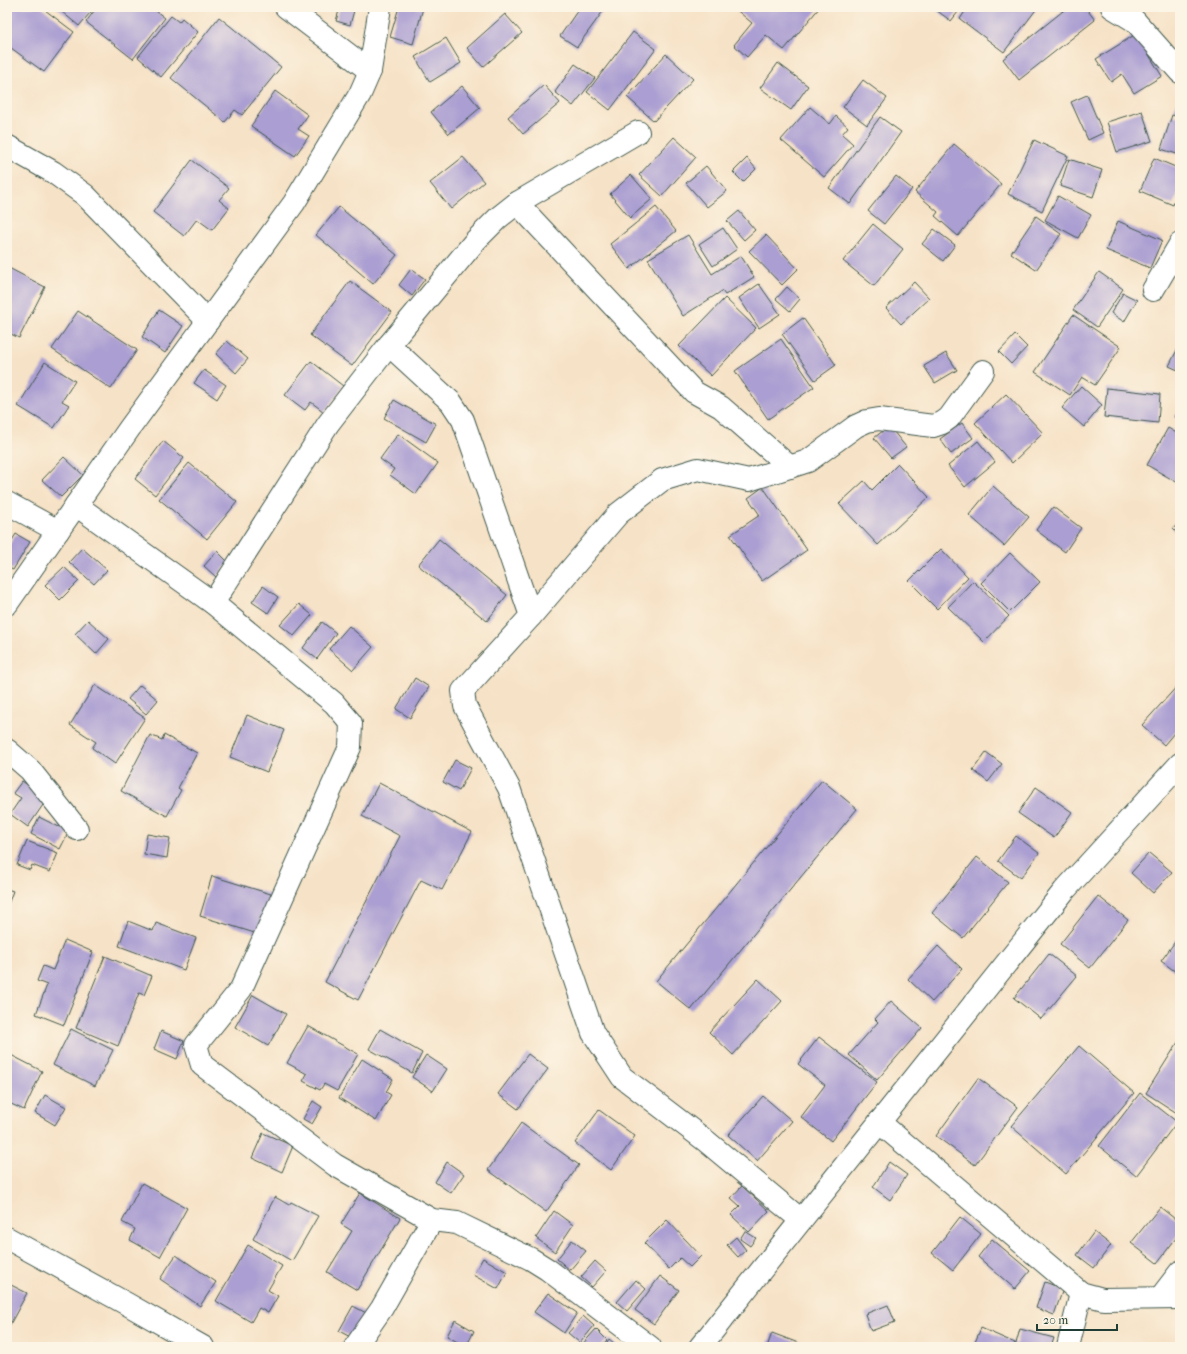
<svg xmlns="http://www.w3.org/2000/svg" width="1187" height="1354" font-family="'IM FELL French Canon',serif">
  <rect width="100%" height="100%" fill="#fcf5e5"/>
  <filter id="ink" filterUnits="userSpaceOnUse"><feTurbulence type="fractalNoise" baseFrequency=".025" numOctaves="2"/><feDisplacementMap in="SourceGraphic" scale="8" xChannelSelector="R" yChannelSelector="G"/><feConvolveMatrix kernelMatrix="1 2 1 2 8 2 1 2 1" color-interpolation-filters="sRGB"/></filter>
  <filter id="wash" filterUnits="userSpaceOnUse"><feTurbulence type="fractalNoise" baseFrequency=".012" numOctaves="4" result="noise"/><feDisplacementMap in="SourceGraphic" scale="16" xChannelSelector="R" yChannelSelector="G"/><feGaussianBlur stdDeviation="0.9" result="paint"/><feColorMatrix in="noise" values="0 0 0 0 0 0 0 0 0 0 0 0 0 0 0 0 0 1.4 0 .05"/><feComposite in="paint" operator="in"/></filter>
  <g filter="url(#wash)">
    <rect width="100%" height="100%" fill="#f6e2c6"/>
    <g id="blocks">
      <!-- building -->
      <g fill="#aa9ed2">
        <polygon points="13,7 41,7 74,32 44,72 7,45 7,15"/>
        <polygon points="56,7 95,7 79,26"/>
        <polygon points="97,7 151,7 165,18 133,59 86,22"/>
        <polygon points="340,7 355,7 350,25 336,21"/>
        <polygon points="399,7 423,8 413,44 390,37"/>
        <polygon points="580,7 606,7 577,47 560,36"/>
        <polygon points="733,7 820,7 784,50 766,35 747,57 734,45 752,23"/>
        <polygon points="938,7 962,7 951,21 936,10"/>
        <polygon points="968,7 1038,7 1004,52 960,19"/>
        <polygon points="1055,7 1066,7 1063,11 1068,7 1085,7 1095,20 1019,80 1003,59 1063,11"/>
        <polygon points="505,14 522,33 483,67 467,48"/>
        <polygon points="171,16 179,22 182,18 198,32 161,77 138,57"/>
        <polygon points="219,17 281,67 242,115 235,110 225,122 171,78"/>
        <polygon points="633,32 656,49 610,110 587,92"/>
        <polygon points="1136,34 1162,76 1134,93 1122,74 1111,82 1096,59"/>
        <polygon points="446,38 461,63 430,82 415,57"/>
        <polygon points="666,54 693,79 654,121 627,97"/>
        <polygon points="778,63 808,86 791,110 760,88"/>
        <polygon points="575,64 595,78 573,106 555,92"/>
        <polygon points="863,80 887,98 867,125 843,107"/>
        <polygon points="544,85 560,103 523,134 508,117"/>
        <polygon points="462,86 480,108 449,134 431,112"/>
        <polygon points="275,91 308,115 298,129 309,136 295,156 251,126"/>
        <polygon points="1087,95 1103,133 1088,140 1071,102"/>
        <polygon points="1180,100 1180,114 1174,109"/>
        <polygon points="810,107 830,124 836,116 848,127 842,134 853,144 824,177 781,140"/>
        <polygon points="1142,111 1152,141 1117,152 1107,122"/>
        <polygon points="1172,115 1180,117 1180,155 1161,149"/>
        <polygon points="880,117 901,132 850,204 829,188"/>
        <polygon points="674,137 696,157 662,196 639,175"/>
        <polygon points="1034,140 1068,156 1042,211 1008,194"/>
        <polygon points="954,144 1001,184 958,236 935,216 938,212 915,192"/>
        <polygon points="463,157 484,182 451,209 430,183"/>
        <polygon points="747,158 756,169 743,182 733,172"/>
        <polygon points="1154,158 1180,169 1180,189 1173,205 1140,191"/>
        <polygon points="1069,159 1102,170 1093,197 1060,186"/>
        <polygon points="192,160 229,188 219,200 229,208 212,230 197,219 184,236 153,212"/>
        <polygon points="706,166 727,191 707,207 686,183"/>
        <polygon points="631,175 652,199 630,218 610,194"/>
        <polygon points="896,176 912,189 884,224 868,211"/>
        <polygon points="1058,196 1091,215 1078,238 1045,220"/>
        <polygon points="339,207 397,255 373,284 316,235"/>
        <polygon points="656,207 676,231 629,269 610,244"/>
        <polygon points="739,211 755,230 744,240 727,221"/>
        <polygon points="1036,216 1061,234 1036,270 1011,253"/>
        <polygon points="1118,221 1162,240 1150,268 1106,250"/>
        <polygon points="873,224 903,249 874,286 843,261"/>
        <polygon points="723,228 737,249 713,266 699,244"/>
        <polygon points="934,229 955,245 943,261 922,244"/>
        <polygon points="688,235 712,274 741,256 754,277 725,295 722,291 683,316 648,259"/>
        <polygon points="766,235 798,269 782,285 749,251"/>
        <polygon points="7,267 45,287 19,338 7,332"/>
        <polygon points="411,269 425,279 412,296 399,285"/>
        <polygon points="1099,272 1123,289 1097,327 1073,310"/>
        <polygon points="350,281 392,312 352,366 310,335"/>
        <polygon points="914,282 929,298 901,324 886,308"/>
        <polygon points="759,284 780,314 759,328 739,298"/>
        <polygon points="787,287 800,299 790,311 776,299"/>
        <polygon points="1123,293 1137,300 1124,322 1111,313"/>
        <polygon points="725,298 756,328 711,376 679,346"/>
        <polygon points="159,310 183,326 165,353 142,337"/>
        <polygon points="78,311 137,350 111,389 52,349"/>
        <polygon points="1073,315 1121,347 1095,385 1082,377 1070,395 1035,372"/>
        <polygon points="803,318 836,365 815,380 782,334"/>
        <polygon points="1015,335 1027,347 1011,364 999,352"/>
        <polygon points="781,339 814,387 768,419 735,371"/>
        <polygon points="227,341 248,359 236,373 216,354"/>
        <polygon points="1180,344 1180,371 1169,366"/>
        <polygon points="946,353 957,370 935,383 924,366"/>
        <polygon points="311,361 343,386 324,412 311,402 305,410 285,395"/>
        <polygon points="45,362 75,381 62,401 69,405 54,428 18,406"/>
        <polygon points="204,370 226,385 217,399 194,383"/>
        <polygon points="1081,386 1102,405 1084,427 1062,408"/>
        <polygon points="1107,388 1160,394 1158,423 1104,417"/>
        <polygon points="1006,394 1043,433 1012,463 975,423"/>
        <polygon points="394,400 436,424 426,442 384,418"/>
        <polygon points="1180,409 1180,420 1175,417"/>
        <polygon points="962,423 973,438 951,454 940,439"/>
        <polygon points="889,426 906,447 891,458 874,438"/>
        <polygon points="1168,428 1180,435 1180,484 1147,465"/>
        <polygon points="398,434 438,463 416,494 390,475 394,469 380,459"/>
        <polygon points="163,441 184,458 155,495 135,479"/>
        <polygon points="978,441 995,462 965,487 948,466"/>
        <polygon points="64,457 83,475 61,497 42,480"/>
        <polygon points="189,463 237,502 207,539 159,499"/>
        <polygon points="898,464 929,497 878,545 839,504 864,481 872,490"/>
        <polygon points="993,486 1029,517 1004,546 969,515"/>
        <polygon points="763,487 807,550 762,581 730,535 760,515 748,498"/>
        <polygon points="1053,507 1081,528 1065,552 1036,530"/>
        <polygon points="1180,521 1180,536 1173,529"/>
        <polygon points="16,534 30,542 13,570 7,567 7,548"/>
        <polygon points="439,539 507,595 487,621 418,565"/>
        <polygon points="82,548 107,570 94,584 69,562"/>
        <polygon points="941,549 968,577 937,609 909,581"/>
        <polygon points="217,551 229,563 216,577 204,566"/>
        <polygon points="1010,553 1040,582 1010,612 981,583"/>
        <polygon points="64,567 79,581 60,600 45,585"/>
        <polygon points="973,581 1009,616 984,642 948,607"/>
        <polygon points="263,586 278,597 268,613 252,602"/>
        <polygon points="299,604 312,615 294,636 280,625"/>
        <polygon points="88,620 109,639 96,654 75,634"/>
        <polygon points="322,622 336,633 317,659 303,648"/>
        <polygon points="349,626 373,647 353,670 329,649"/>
        <polygon points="415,678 429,687 410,718 396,709"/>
        <polygon points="1180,683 1180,726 1164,745 1142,725"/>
        <polygon points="95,685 145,718 115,764 92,748 96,742 70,725"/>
        <polygon points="140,685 158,700 146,714 128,699"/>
        <polygon points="247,715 284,730 267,772 230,757"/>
        <polygon points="150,735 162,740 164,735 197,753 178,788 181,790 167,816 121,791"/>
        <polygon points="986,752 1002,764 988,782 973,770"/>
        <polygon points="455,760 471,768 459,791 443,782"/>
        <polygon points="822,780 857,809 691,1010 656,981"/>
        <polygon points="22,781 47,799 28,827 10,814 21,798 13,793"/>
        <polygon points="379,783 472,832 442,890 421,880 358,1000 325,982 400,836 362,816"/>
        <polygon points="1036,787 1072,812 1054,838 1018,813"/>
        <polygon points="39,817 59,827 61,822 71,827 60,849 31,834"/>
        <polygon points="147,834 170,838 167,858 144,854"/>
        <polygon points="1016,836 1039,853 1021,878 998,861"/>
        <polygon points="27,841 58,853 50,872 32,865 30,870 17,865"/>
        <polygon points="1149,853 1172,872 1153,893 1131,873"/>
        <polygon points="977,857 1008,882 963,938 932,913"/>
        <polygon points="212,876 274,895 261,935 200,916"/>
        <polygon points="7,889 13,891 7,907"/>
        <polygon points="1098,896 1128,920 1090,968 1060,944"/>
        <polygon points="128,921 153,931 156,923 196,938 184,970 119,946"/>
        <polygon points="1180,935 1180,975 1161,961"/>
        <polygon points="65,940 93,952 64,1025 36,1014 47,985 37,981 43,966 53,970"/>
        <polygon points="938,946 962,969 932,1002 908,979"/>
        <polygon points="1049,954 1077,976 1041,1019 1014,998"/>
        <polygon points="105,956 152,976 144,995 139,993 118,1046 76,1028"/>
        <polygon points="758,979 782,1001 733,1055 709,1032"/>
        <polygon points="253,995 286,1014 268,1046 235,1027"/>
        <polygon points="891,1001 922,1028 877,1080 849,1055 878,1022 875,1019"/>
        <polygon points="308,1026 358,1054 337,1091 324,1084 320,1090 303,1081 307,1074 287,1063"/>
        <polygon points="71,1029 113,1050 95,1086 53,1065"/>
        <polygon points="380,1029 422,1053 412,1073 369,1049"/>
        <polygon points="161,1031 184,1041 177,1059 154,1049"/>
        <polygon points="819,1037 877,1082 831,1141 801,1117 825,1085 798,1064"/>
        <polygon points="1180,1039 1180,1115 1146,1093"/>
        <polygon points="1079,1046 1134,1093 1066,1174 1011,1126"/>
        <polygon points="7,1053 42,1071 24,1110 7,1102"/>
        <polygon points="528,1054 548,1069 518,1109 498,1094"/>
        <polygon points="426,1055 447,1069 433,1091 412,1077"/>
        <polygon points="362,1059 393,1079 386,1092 391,1095 376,1121 339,1098"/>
        <polygon points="978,1078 1018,1107 975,1165 936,1136"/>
        <polygon points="1140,1093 1177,1122 1136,1176 1099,1146"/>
        <polygon points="45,1095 66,1107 55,1125 35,1113"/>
        <polygon points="763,1096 792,1121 757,1161 728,1135"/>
        <polygon points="313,1101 322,1107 312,1124 303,1119"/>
        <polygon points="599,1110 635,1136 611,1170 575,1143"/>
        <polygon points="521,1123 579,1165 546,1212 488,1170"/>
        <polygon points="263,1133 293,1146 282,1172 252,1158"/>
        <polygon points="447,1162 464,1174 451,1193 435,1182"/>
        <polygon points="889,1162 907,1175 890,1200 873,1187"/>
        <polygon points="142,1183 187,1208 160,1257 130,1240 135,1229 122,1222"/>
        <polygon points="742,1186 769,1211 749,1232 731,1215 740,1206 731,1198"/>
        <polygon points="360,1193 400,1218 357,1290 327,1272 352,1231 341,1224"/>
        <polygon points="275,1197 289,1205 291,1202 318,1216 292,1261 253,1239"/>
        <polygon points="1160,1207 1180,1223 1180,1233 1157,1263 1131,1243"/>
        <polygon points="554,1211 573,1225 555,1252 536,1238"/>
        <polygon points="960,1217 981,1234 953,1270 932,1253"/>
        <polygon points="667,1220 701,1256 690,1267 680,1258 669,1269 644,1243"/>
        <polygon points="745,1231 756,1238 750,1246 740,1239"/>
        <polygon points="1094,1232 1111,1245 1094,1268 1077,1255"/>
        <polygon points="736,1237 746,1250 738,1257 727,1245"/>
        <polygon points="992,1239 1030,1271 1015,1289 978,1257"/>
        <polygon points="572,1240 586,1251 570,1270 557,1259"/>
        <polygon points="248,1245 282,1266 268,1290 278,1296 268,1313 259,1308 251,1322 216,1301"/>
        <polygon points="176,1255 216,1282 200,1306 160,1279"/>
        <polygon points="483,1258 507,1272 498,1289 473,1275"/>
        <polygon points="595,1261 606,1271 592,1287 581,1277"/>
        <polygon points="660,1276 679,1290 654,1324 635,1310"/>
        <polygon points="636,1280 646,1289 627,1311 617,1302"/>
        <polygon points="1045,1282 1063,1289 1054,1315 1036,1308"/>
        <polygon points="7,1283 27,1293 7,1330"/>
        <polygon points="548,1293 577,1313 564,1333 534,1312"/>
        <polygon points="888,1305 895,1322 871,1331 865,1314"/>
        <polygon points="353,1306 370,1315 356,1340 339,1331"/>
        <polygon points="583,1316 594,1326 580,1343 568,1333"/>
        <polygon points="455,1320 474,1331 466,1347 447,1336"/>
        <polygon points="981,1328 1015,1343 1013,1347 973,1347"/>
        <polygon points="596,1329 607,1340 601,1347 580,1347"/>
        <polygon points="1020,1329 1054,1338 1051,1347 1015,1347"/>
        <polygon points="772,1333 801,1344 800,1347 767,1347"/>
        <polygon points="609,1339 619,1347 604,1347"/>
      </g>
    </g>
  </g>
  <g filter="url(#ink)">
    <use href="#blocks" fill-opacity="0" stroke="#3f564a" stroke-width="1"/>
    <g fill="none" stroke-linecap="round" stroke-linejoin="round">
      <!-- street casing -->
      <g stroke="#3f564a" stroke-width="24">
        <g id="street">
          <polyline points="286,7 370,71"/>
          <polyline points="1112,7 1135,21 1180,72"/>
          <polyline points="7,146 53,172 85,195 208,321"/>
          <polyline points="517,203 694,392 721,407 790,467"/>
          <polyline points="1153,290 1180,244"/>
          <polyline points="389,345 451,402 463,420 531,616 463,691 465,706 509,788 593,1033 622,1077 706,1141 801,1220"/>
          <polyline points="7,503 58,531"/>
          <polyline points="76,505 213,603 334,703 351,723 350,747 241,989 196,1045 202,1065 335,1165 432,1220 457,1223 531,1259 547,1269 650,1347"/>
          <polyline points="213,603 328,424 389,345 476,240 498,218 517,203 638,132"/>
          <polyline points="7,604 129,429 294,203 360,94 370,71 380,7"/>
          <polyline points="531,616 618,514 662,480 698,469 749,480 808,461 856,426 867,421 879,419 933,426 942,423 949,418 983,371"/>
          <polyline points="7,750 30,770 77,829"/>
          <polyline points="879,1122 1081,1293 1103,1299 1180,1298"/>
          <polyline points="7,1238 127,1304 203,1347"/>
          <polyline points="1160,1298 1180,1272"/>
          <polyline points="355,1347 382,1308 432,1220"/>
          <polyline points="1068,1347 1081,1293"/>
        </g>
      </g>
      <!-- secondary casing -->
      <g stroke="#3f564a" stroke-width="24">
        <polyline id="secondary" points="700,1347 1064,891 1180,764"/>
      </g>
      <!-- street -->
      <use href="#street" stroke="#fff" stroke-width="22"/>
      <!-- secondary -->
      <use href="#secondary" stroke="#fff" stroke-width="22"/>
    </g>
  </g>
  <!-- margin -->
  <rect width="1187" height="1354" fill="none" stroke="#fcf5e5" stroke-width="24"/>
  <!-- scale -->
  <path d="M1037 1324v6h80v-6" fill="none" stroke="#1f3d34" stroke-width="2"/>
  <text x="1043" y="1324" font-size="12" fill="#1f3d34" stroke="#fcf5e5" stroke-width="3" paint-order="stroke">20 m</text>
</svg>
